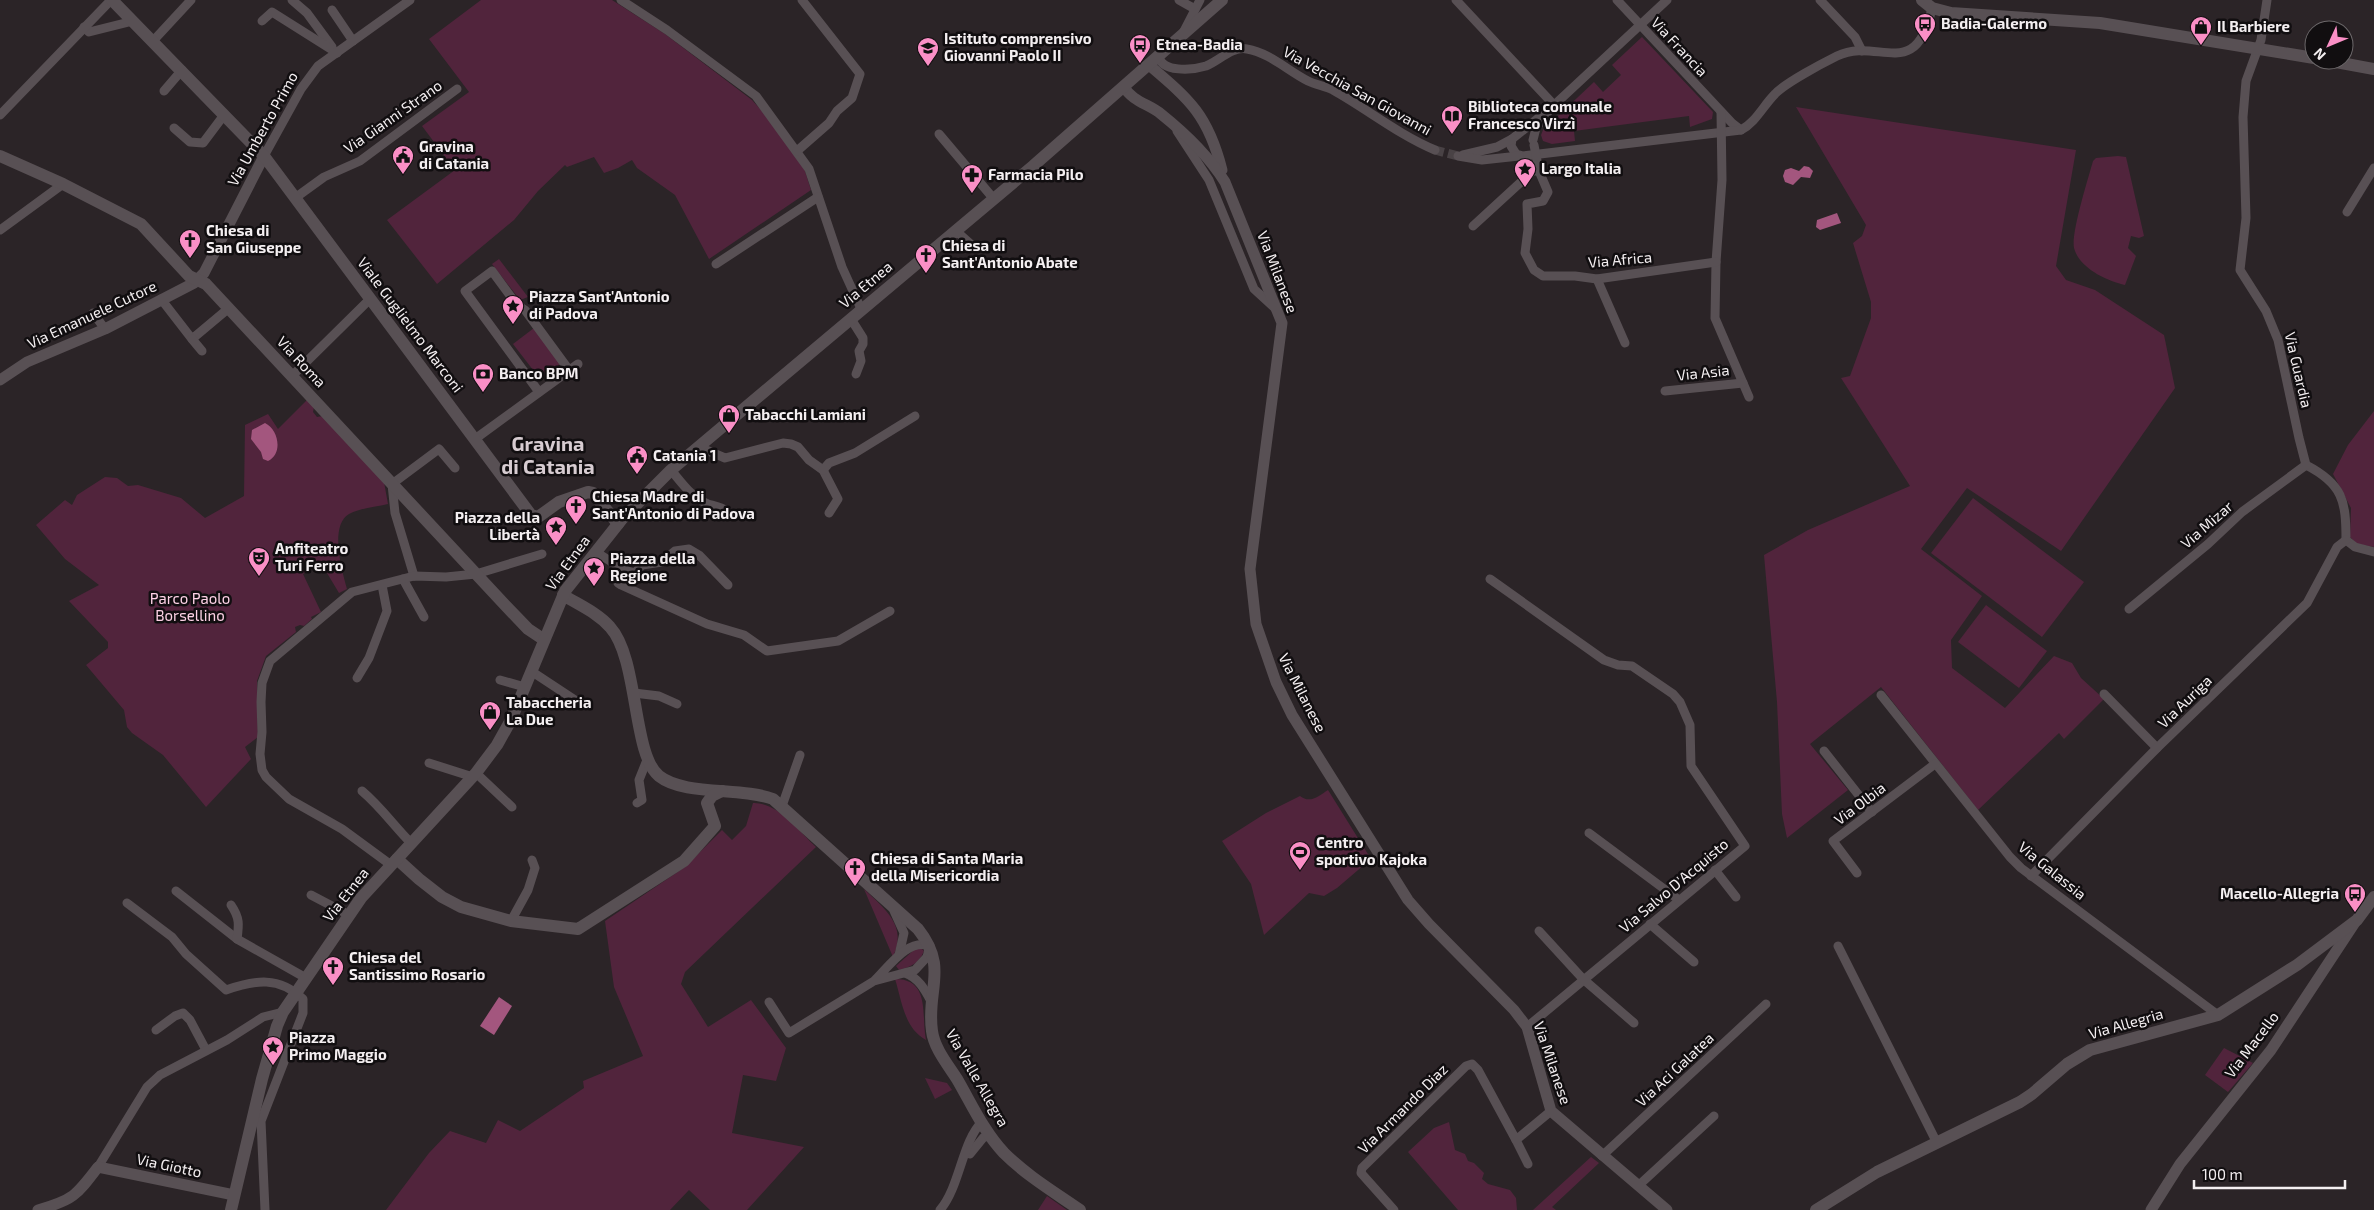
<svg xmlns="http://www.w3.org/2000/svg" width="2374" height="1210" font-family="'Exo 2',sans-serif">
  <rect width="100%" height="100%" fill="#2b2427"/>
  <!-- green -->
  <g fill="#51243c">
    <polygon points="481,0 612,0 665,34 752,100 772,122 804,168 811,190 709,259 675,195 637,168 632,160 618,168 604,173 594,157 567,167 565,165 538,191 514,220 437,284 387,220 455,170 422,126 469,92 429,39"/>
    <polygon points="1642,37 1713,112 1712,119 1690,127 1689,116 1574,131 1575,141 1552,144 1543,141 1541,135 1543,130 1594,82 1603,92 1621,75 1612,65"/>
    <polygon points="1796,107 2076,150 2056,266 2066,280 2095,290 2164,335 2175,388 2061,551 1967,488 1921,549 1982,596 1951,640 1952,668 2005,708 2054,656 2072,663 2081,678 2104,699 2064,739 2059,733 1978,810 1881,687 1810,744 1848,790 1787,838 1782,814 1777,702 1764,555 1808,530 1910,486 1841,378 1850,376 1871,318 1871,302 1853,243 1862,236 1866,225"/>
    <path d="M2118,156L2126,157L2144,236L2139,238L2131,236L2128,248L2136,256L2125,285C2107,281 2079,268 2074,248C2071,233 2088,179 2093,161L2096,158Z"/>
    <polygon points="499,259 528,297 520,300 492,264"/>
    <polygon points="534,328 560,364 540,379 513,344"/>
    <path d="M307,400L314,407L313,412L317,417L323,416L384,482L388,504C376,507 360,508 349,514C329,526 342,571 347,589L339,593L321,563L303,574L321,612L311,617L312,619L304,626L300,625L295,627L296,632L266,656L257,681L258,737L245,747L251,759L206,807L163,755L132,733L127,727L124,710L86,665L108,648V642L69,601L99,585L65,559L36,525L65,500L72,505L77,495L105,477L117,478L128,486L138,485L181,498L205,518L244,496L245,425L268,414L278,429Z"/>
    <polygon points="2374,411 2374,547 2357,544 2350,537 2351,508 2333,474 2348,445"/>
    <polygon points="1973,498 2084,582 2042,637 1931,553"/>
    <polygon points="1986,605 2047,651 2019,688 1958,642"/>
    <path d="M1328,790L1371,859L1337,888L1324,896L1309,893L1264,935L1251,884L1222,841L1266,813L1300,796C1310,804 1319,796 1328,790Z"/>
    <path d="M753,803C778,802 799,831 816,847L685,972L681,984L708,1027L751,1000L786,1048L776,1081L743,1075L732,1133L804,1147L747,1210H710L689,1190L670,1210H386L429,1153L450,1131L486,1143L498,1120L520,1131L584,1088L583,1081L643,1056L614,987L605,921L685,867L722,830L732,840L746,826Z"/>
    <path d="M864,889C885,909 908,926 893,957Z"/>
    <path d="M916,948H921L924,951C919,963 911,967 899,970L896,966Z"/>
    <path d="M895,979C931,979 921,1016 926,1040C904,1028 902,1001 895,979Z"/>
    <polygon points="2224,1048 2253,1063 2228,1092 2205,1075"/>
    <polygon points="925,1078 947,1083 952,1090 935,1099"/>
    <polygon points="1449,1122 1455,1150 1465,1154 1468,1161 1474,1163 1484,1173 1482,1179 1488,1184 1510,1190 1516,1198 1517,1210 1458,1210 1408,1152 1434,1128"/>
    <polygon points="1591,1157 1599,1163 1552,1207 1556,1210 1533,1210"/>
    <polygon points="1047,1196 1067,1210 1038,1210"/>
  </g>
  <!-- water -->
  <g fill="#a3567e">
    <polygon points="1804,166 1809,167 1813,171 1810,178 1801,177 1793,185 1785,182 1783,176 1785,170 1791,168 1799,171"/>
    <polygon points="1837,213 1841,223 1820,230 1816,227 1817,220"/>
    <path d="M265,423C279,430 283,454 268,461L263,459L261,452L251,439L252,430Z"/>
    <polygon points="499,997 512,1006 494,1035 480,1026"/>
  </g>
  <g fill="none" stroke-linecap="round" stroke-linejoin="round">
    <!-- minor-tunnel -->
    <polyline stroke="#494245" stroke-width="9" stroke-dasharray="9 4.5" stroke-linecap="butt" points="1435,150 1458,156"/>
    <!-- minor -->
    <g stroke="#585054" stroke-width="9">
      <polyline points="292,0 307,13 332,47"/>
      <polyline points="621,0 667,30 756,96 809,169 842,267 862,311"/>
      <polyline points="1179,0 1195,9"/>
      <polyline points="1456,0 1554,105"/>
      <polyline points="1617,0 1732,123 1741,130"/>
      <polyline points="1820,0 1855,37 1862,51"/>
      <path d="M2267,0L2261,40L2246,81L2243,117L2246,218L2240,270L2266,311L2278,340L2299,438L2306,465C2343,484 2346,501 2346,540L2355,547L2374,552"/>
      <polyline points="332,10 353,41"/>
      <polyline points="262,21 272,12 337,53"/>
      <polyline points="84,27 89,32 133,21"/>
      <polyline points="1184,31 1200,0"/>
      <polyline points="153,41 191,0"/>
      <path d="M1159,56C1161,73 1193,70 1206,66C1219,61 1232,46 1247,49C1270,53 1288,71 1308,81C1316,85 1325,86 1333,90C1367,109 1399,135 1435,150"/>
      <polyline points="164,91 182,70"/>
      <path d="M1551,108L1512,139L1511,146L1516,154L1523,156L1741,130C1756,122 1763,106 1775,94C1785,83 1823,63 1837,56C1878,36 1916,84 1932,8"/>
      <polyline points="1721,112 1722,180 1716,262 1715,318 1749,397"/>
      <polyline points="0,115 111,0"/>
      <polyline points="174,128 190,142 203,143 224,115"/>
      <polyline points="1177,131 1209,180 1254,289 1277,310"/>
      <polyline points="939,134 993,198"/>
      <polyline points="1533,140 1536,128 1551,108 1667,0"/>
      <polyline points="1534,145 1539,171 1548,192 1543,201 1527,204 1528,229 1525,253 1534,270 1543,276 1575,276 1597,279 1716,262"/>
      <polyline points="797,151 829,123 837,111 852,98 860,74 802,0"/>
      <polyline points="1463,155 1497,147 1512,139"/>
      <polyline points="264,156 301,89 318,66 410,0"/>
      <polyline points="1458,156 1482,160 1519,156"/>
      <polyline points="295,198 324,177 360,161 457,89"/>
      <polyline points="2347,212 2374,168"/>
      <polyline points="1473,226 1533,171 1539,171"/>
      <polyline points="0,230 63,184"/>
      <polyline points="955,230 973,246"/>
      <polyline points="716,264 818,197"/>
      <polyline points="1597,279 1625,343"/>
      <polyline points="161,299 192,339 229,308"/>
      <polyline points="93,313 105,329"/>
      <polyline points="851,319 863,338 863,344 859,351 861,361 856,374"/>
      <polyline points="192,339 202,351"/>
      <polyline points="292,376 370,299"/>
      <polyline points="1665,391 1743,383"/>
      <polyline points="539,392 465,291 492,271 517,305 525,310 569,370"/>
      <polyline points="475,439 578,364"/>
      <polyline points="699,447 725,458 783,443 791,444 798,447 809,460 823,470 838,499 829,513"/>
      <path d="M671,470C682,483 692,498 708,504C715,506 721,507 727,511"/>
      <polyline points="823,470 829,463 855,453 915,416"/>
      <polyline points="596,552 624,570 635,573 642,565 662,562 675,551 689,549 699,555 728,585"/>
      <polyline points="624,570 618,583 621,585 707,624 744,635 767,651 838,641 890,611"/>
      <polyline points="414,576 395,513 392,484 439,449 455,468"/>
      <polyline points="403,579 424,617"/>
      <polyline points="1490,579 1604,660 1618,665 1632,666 1673,694 1680,702 1690,725 1691,766 1745,846 1527,1027"/>
      <polyline points="2129,609 2208,544 2242,512 2306,465"/>
      <polyline points="531,671 581,704"/>
      <polyline points="357,678 369,658 387,611 382,585"/>
      <polyline points="500,680 525,687"/>
      <polyline points="634,693 659,696 677,704"/>
      <polyline points="2104,694 2157,748"/>
      <polyline points="1881,695 2010,857 2021,868 2218,1015"/>
      <polyline points="1824,751 1872,812"/>
      <polyline points="429,763 473,777"/>
      <polyline points="476,773 512,807"/>
      <path d="M362,791C381,807 394,826 411,843"/>
      <polyline points="637,803 642,800 639,780 647,760"/>
      <polyline points="782,806 800,755"/>
      <polyline points="1589,833 1679,900"/>
      <polyline points="391,865 342,829 289,799 266,777 262,770 260,754 262,732 261,702 262,683 270,661 352,592 414,576 446,577 476,574 542,554"/>
      <polyline points="1715,870 1736,897"/>
      <polyline points="1857,873 1833,841 1935,764"/>
      <polyline points="2031,876 2157,748 2307,603 2337,547 2346,540"/>
      <polyline points="176,891 237,939 306,978"/>
      <polyline points="311,895 349,915"/>
      <path d="M127,903L172,937L186,954L226,990C255,980 279,976 303,999V1013L261,1121L265,1210"/>
      <path d="M231,905C240,918 239,925 237,939"/>
      <polyline points="894,911 904,933 899,955"/>
      <polyline points="511,921 528,890 535,868 532,860"/>
      <polyline points="1650,924 1694,962"/>
      <polyline points="1539,931 1583,979 1634,1023"/>
      <polyline points="1838,946 1936,1141"/>
      <path d="M905,973C919,978 925,990 932,1003"/>
      <path d="M769,1002L789,1033L874,981L915,970L927,957L930,946C908,937 888,968 874,981"/>
      <polyline points="156,1030 175,1016 183,1013 190,1020 206,1050"/>
      <polyline points="1516,1140 1528,1164"/>
      <polyline points="970,1154 983,1138 990,1134"/>
      <polyline points="1602,1156 1766,1004"/>
      <polyline points="98,1167 147,1087 160,1075 227,1040 263,1017 283,1012"/>
      <polyline points="1638,1186 1714,1116"/>
      <path d="M940,1210C960,1187 962,1141 982,1122"/>
      <polyline points="1394,1210 1361,1173 1362,1168 1466,1066 1472,1064 1478,1070 1516,1140 1551,1111"/>
    </g>
    <!-- tertiary -->
    <g stroke="#585054" stroke-width="11">
      <path d="M1149,65C1190,100 1208,115 1222,170"/>
      <path d="M1124,87C1133,102 1149,104 1161,114C1186,134 1208,155 1225,182L1282,323L1250,569L1256,624L1276,682L1292,715L1408,900L1429,924L1514,1010L1527,1027L1551,1111L1667,1210"/>
      <polyline points="0,380 27,362 105,329 194,283 204,273 264,156"/>
      <path d="M38,1210C73,1200 76,1196 98,1167L234,1195"/>
      <polyline points="2151,1210 2180,1164 2271,1050 2356,921"/>
    </g>
    <!-- secondary -->
    <g stroke="#585054" stroke-width="12">
      <polyline points="112,0 264,156 531,515 538,517 559,502 588,492 593,493 618,524"/>
      <polyline points="1922,0 1932,8 1951,13 2100,23 2314,58"/>
      <polyline points="2325,60 2374,69"/>
      <polyline points="0,156 63,184 141,224 189,276 206,284 505,605 528,629 543,639"/>
      <path d="M563,595C579,605 598,613 610,627C639,659 632,754 659,776C684,796 742,787 773,799L918,929C949,968 926,990 932,1031C934,1048 948,1065 957,1079C971,1103 984,1132 1004,1153C1026,1175 1054,1192 1080,1210"/>
      <polyline points="397,859 419,879 442,897 461,907 511,921 578,929 684,861 715,826 707,803 712,796 722,791"/>
      <polyline points="231,1210 262,1079 277,1026 283,1012 361,898 476,773 497,745 511,720 565,591 622,519 671,470 1033,166 1222,0"/>
      <polyline points="1816,1210 1877,1172 2020,1102 2032,1094 2067,1064 2090,1050 2218,1015 2297,965 2357,920 2374,897"/>
    </g>
  </g>
  <!-- icons -->
  <defs>
    <g id="bus-pin" transform="scale(1.125)"><path d="M0 17L-7.5 6A9.5 9.5 0 1 1 7.5 6Z" fill="#fa8fc6" stroke="#110e10"/><path d="M-5-6H5V4H4V6H2V4H-2V6H-4V4H-5ZM-3.5-4V0h7V-4ZM-3.5 1.2v1.5H-2V1.2ZM2 1.2v1.5H3.5V1.2Z" fill="#111"/></g>
    <g id="shop-pin" transform="scale(1.125)"><path d="M0 17L-7.5 6A9.5 9.5 0 1 1 7.5 6Z" fill="#fa8fc6" stroke="#110e10"/><path d="M-5-2.5h2.3a2.7 3.5 0 0 1 5.4 0H5L5.5 6h-11ZM-1.5-2.5h3a1.5 2.3 0 0 0-3 0Z" fill="#111"/></g>
    <g id="school-pin" transform="scale(1.125)"><path d="M0 17L-7.5 6A9.5 9.5 0 1 1 7.5 6Z" fill="#fa8fc6" stroke="#110e10"/><path d="M0-5L7-2L0 1L-7-2ZM-4 1L0 2.5L4 1V4Q0 6-4 4Z" fill="#111"/></g>
    <g id="library-pin" transform="scale(1.125)"><path d="M0 17L-7.5 6A9.5 9.5 0 1 1 7.5 6Z" fill="#fa8fc6" stroke="#110e10"/><path d="M-6-4Q-3-5.5-.7-3.5V5Q-3 3-6 4ZM6-4Q3-5.5 .7-3.5V5Q3 3 6 4Z" fill="#111"/></g>
    <g id="civic-pin" transform="scale(1.125)"><path d="M0 17L-7.5 6A9.5 9.5 0 1 1 7.5 6Z" fill="#fa8fc6" stroke="#110e10"/><path d="M-.6-6.5H3V-4.5H.6V-3L4-1V1h2V6H-6V1h2V-1L-.6-3ZM-1.2 2.5V6h2.4V2.5Z" fill="#111"/></g>
    <g id="sight-pin" transform="scale(1.125)"><path d="M0 17L-7.5 6A9.5 9.5 0 1 1 7.5 6Z" fill="#fa8fc6" stroke="#110e10"/><path d="M0-6L1.8-2.2L6-1.7L2.9 1.2L3.7 5.4L0 3.3L-3.7 5.4L-2.9 1.2L-6-1.7L-1.8-2.2Z" fill="#111"/></g>
    <g id="pharmacy-pin" transform="scale(1.125)"><path d="M0 17L-7.5 6A9.5 9.5 0 1 1 7.5 6Z" fill="#fa8fc6" stroke="#110e10"/><path d="M-2-6h4v4h4v4h-4v4h-4v-4h-4v-4h4Z" fill="#111"/></g>
    <g id="church-pin" transform="scale(1.125)"><path d="M0 17L-7.5 6A9.5 9.5 0 1 1 7.5 6Z" fill="#fa8fc6" stroke="#110e10"/><path d="M-1.2-6h2.4v3.5h3.3v2.4h-3.3V6h-2.4V-.1h-3.3v-2.4h3.3Z" fill="#111"/></g>
    <g id="bank-pin" transform="scale(1.125)"><path d="M0 17L-7.5 6A9.5 9.5 0 1 1 7.5 6Z" fill="#fa8fc6" stroke="#110e10"/><path d="M-6-4H6V4H-6ZM0-2.3a2.3 2.3 0 1 0 0 4.6a2.3 2.3 0 1 0 0-4.6Z" fill="#111"/></g>
    <g id="theatre-pin" transform="scale(1.125)"><path d="M0 17L-7.5 6A9.5 9.5 0 1 1 7.5 6Z" fill="#fa8fc6" stroke="#110e10"/><path d="M-5-5.5Q0-4 5-5.5V0Q5 5 0 6Q-5 5-5 0ZM-3.3-2.5H-1v1.5H-3.3ZM1-2.5H3.3v1.5H1ZM-2.8 1Q0 5.5 2.8 1Z" fill="#111"/></g>
    <g id="stadium-pin" transform="scale(1.125)"><path d="M0 17L-7.5 6A9.5 9.5 0 1 1 7.5 6Z" fill="#fa8fc6" stroke="#110e10"/><path d="M0-5a6.5 5 0 1 0 0 10a6.5 5 0 1 0 0-10ZM-3.5-1.8h7v3.6h-7Z" fill="#111"/></g>
  </defs>
  <g fill-rule="evenodd">
    <use href="#bus-pin" x="1925" y="24"/>
    <use href="#shop-pin" x="2201" y="27"/>
    <use href="#bus-pin" x="1140" y="45"/>
    <use href="#school-pin" x="928" y="48"/>
    <use href="#library-pin" x="1452" y="116"/>
    <use href="#civic-pin" x="403" y="156"/>
    <use href="#sight-pin" x="1525" y="169"/>
    <use href="#pharmacy-pin" x="972" y="175"/>
    <use href="#church-pin" x="190" y="240"/>
    <use href="#church-pin" x="926" y="255"/>
    <use href="#sight-pin" x="513" y="306"/>
    <use href="#bank-pin" x="483" y="374"/>
    <use href="#shop-pin" x="729" y="415"/>
    <use href="#civic-pin" x="637" y="456"/>
    <use href="#church-pin" x="576" y="506"/>
    <use href="#sight-pin" x="556" y="527"/>
    <use href="#theatre-pin" x="259" y="558"/>
    <use href="#sight-pin" x="594" y="568"/>
    <use href="#shop-pin" x="490" y="712"/>
    <use href="#stadium-pin" x="1300" y="852"/>
    <use href="#church-pin" x="855" y="868"/>
    <use href="#bus-pin" x="2355" y="894"/>
    <use href="#church-pin" x="333" y="967"/>
    <use href="#sight-pin" x="273" y="1047"/>
  </g>
  <g text-anchor="middle" stroke-width="5" stroke-linejoin="round" paint-order="stroke">
    <!-- poi labels -->
    <g font-size="15" font-weight="bold" fill="#f4eff1" stroke="#110e10" text-anchor="start">
      <text x="1941" y="29">Badia-Galermo</text>
      <text x="2217" y="32">Il Barbiere</text>
      <text x="944" y="44">Istituto comprensivo<tspan x="944" dy="17">Giovanni Paolo II</tspan></text>
      <text x="1156" y="50">Etnea-Badia</text>
      <text x="1468" y="112">Biblioteca comunale<tspan x="1468" dy="17">Francesco Virzì</tspan></text>
      <text x="419" y="152">Gravina<tspan x="419" dy="17">di Catania</tspan></text>
      <text x="1541" y="174">Largo Italia</text>
      <text x="988" y="180">Farmacia Pilo</text>
      <text x="206" y="236">Chiesa di<tspan x="206" dy="17">San Giuseppe</tspan></text>
      <text x="942" y="251">Chiesa di<tspan x="942" dy="17">Sant'Antonio Abate</tspan></text>
      <text x="529" y="302">Piazza Sant'Antonio<tspan x="529" dy="17">di Padova</tspan></text>
      <text x="499" y="379">Banco BPM</text>
      <text x="745" y="420">Tabacchi Lamiani</text>
      <text x="653" y="461">Catania 1</text>
      <text x="592" y="502">Chiesa Madre di<tspan x="592" dy="17">Sant'Antonio di Padova</tspan></text>
      <text x="540" y="523" text-anchor="end">Piazza della<tspan x="540" dy="17">Libertà</tspan></text>
      <text x="275" y="554">Anfiteatro<tspan x="275" dy="17">Turi Ferro</tspan></text>
      <text x="610" y="564">Piazza della<tspan x="610" dy="17">Regione</tspan></text>
      <text x="506" y="708">Tabaccheria<tspan x="506" dy="17">La Due</tspan></text>
      <text x="1316" y="848">Centro<tspan x="1316" dy="17">sportivo Kajoka</tspan></text>
      <text x="871" y="864">Chiesa di Santa Maria<tspan x="871" dy="17">della Misericordia</tspan></text>
      <text x="2339" y="899" text-anchor="end">Macello-Allegria</text>
      <text x="349" y="963">Chiesa del<tspan x="349" dy="17">Santissimo Rosario</tspan></text>
      <text x="289" y="1043">Piazza<tspan x="289" dy="17">Primo Maggio</tspan></text>
    </g>
    <!-- street labels -->
    <g font-size="15" fill="#f4eff1" stroke="#110e10">
      <text transform="translate(1679 47) rotate(47)" y="5">Via Francia</text>
      <text transform="translate(1357 91) rotate(29)" y="5">Via Vecchia San Giovanni</text>
      <text transform="translate(393 117) rotate(-35)" y="5">Via Gianni Strano</text>
      <text transform="translate(263 129) rotate(-61)" y="5">Via Umberto Primo</text>
      <text transform="translate(1620 260) rotate(-5)" y="5">Via Africa</text>
      <text transform="translate(1277 272) rotate(69)" y="5">Via Milanese</text>
      <text transform="translate(866 285) rotate(-40)" y="5">Via Etnea</text>
      <text transform="translate(92 315) rotate(-25)" y="5">Via Emanuele Cutore</text>
      <text transform="translate(410 325) rotate(53)" y="5">Viale Guglielmo Marconi</text>
      <text transform="translate(301 362) rotate(47)" y="5">Via Roma</text>
      <text transform="translate(2298 370) rotate(77)" y="5">Via Guardia</text>
      <text transform="translate(1703 373) rotate(-6)" y="5">Via Asia</text>
      <text transform="translate(2207 525) rotate(-41)" y="5">Via Mizar</text>
      <text transform="translate(568 563) rotate(-54)" y="5">Via Etnea</text>
      <text transform="translate(1302 693) rotate(63)" y="5">Via Milanese</text>
      <text transform="translate(2185 702) rotate(-44)" y="5">Via Auriga</text>
      <text transform="translate(1860 804) rotate(-37)" y="5">Via Olbia</text>
      <text transform="translate(2052 871) rotate(39)" y="5">Via Galassia</text>
      <text transform="translate(1674 886) rotate(-40)" y="5">Via Salvo D'Acquisto</text>
      <text transform="translate(346 895) rotate(-52)" y="5">Via Etnea</text>
      <text transform="translate(2126 1024) rotate(-16)" y="5">Via Allegria</text>
      <text transform="translate(2252 1045) rotate(-53)" y="5">Via Macello</text>
      <text transform="translate(1552 1063) rotate(71)" y="5">Via Milanese</text>
      <text transform="translate(1675 1070) rotate(-43)" y="5">Via Aci Galatea</text>
      <text transform="translate(977 1078) rotate(60)" y="5">Via Valle Allegra</text>
      <text transform="translate(1403 1109) rotate(-45)" y="5">Via Armando Diaz</text>
      <text transform="translate(169 1166) rotate(12)" y="5">Via Giotto</text>
    </g>
    <!-- park labels -->
    <g font-size="15" fill="#fed2e6" stroke="#110e10">
      <text x="190" y="604">Parco Paolo<tspan x="190" dy="17">Borsellino</tspan></text>
    </g>
    <!-- district labels -->
    <g font-size="20" font-weight="bold" fill="#d7ccd1" stroke="#110e10">
      <text x="548" y="451">Gravina<tspan x="548" dy="23">di Catania</tspan></text>
    </g>
  </g>
  <!-- north arrow -->
  <g transform="translate(2329 45) rotate(226)"><circle r="24" fill="#110e10" stroke="#6c686a"/>
  <path d="M0-4L9 19L0 12L-9 19Z" fill="#fa8fc6"/>
  <text y="-8" font-size="14" font-weight="bold" text-anchor="middle" fill="#f4eff1">N</text>
  </g>
  <!-- scale -->
  <path d="M2194 1180v8h151v-8" fill="none" stroke="#f4eff1" stroke-width="2.5"/>
  <text x="2202" y="1180" font-size="15" fill="#f4eff1" stroke="#110e10" stroke-width="4" paint-order="stroke">100 m</text>
</svg>
